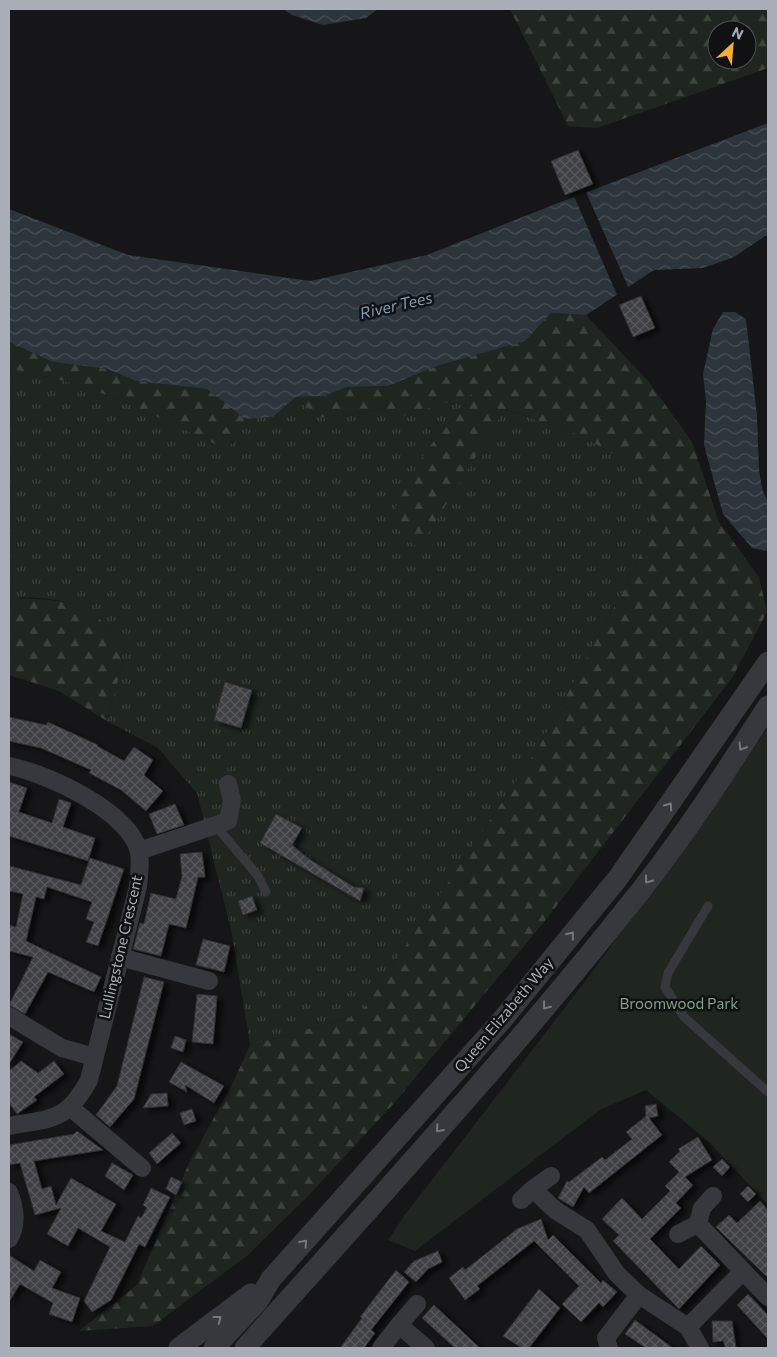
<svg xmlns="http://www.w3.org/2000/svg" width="777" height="1357" font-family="Commissioner,sans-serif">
  <defs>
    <pattern id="grass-tufts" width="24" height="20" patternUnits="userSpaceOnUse" patternTransform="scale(1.25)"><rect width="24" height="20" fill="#1e261f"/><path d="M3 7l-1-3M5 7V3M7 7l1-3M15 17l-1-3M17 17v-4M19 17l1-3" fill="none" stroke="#3c433d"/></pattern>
    <pattern id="forest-firs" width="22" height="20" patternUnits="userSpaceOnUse" patternTransform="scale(1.25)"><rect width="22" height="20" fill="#1e261f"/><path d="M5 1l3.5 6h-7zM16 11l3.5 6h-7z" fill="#3c433d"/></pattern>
    <pattern id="water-waves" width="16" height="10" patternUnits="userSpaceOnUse" patternTransform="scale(1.25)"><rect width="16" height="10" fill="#2c353c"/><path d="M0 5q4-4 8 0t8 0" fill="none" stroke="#485056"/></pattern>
    <pattern id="building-cross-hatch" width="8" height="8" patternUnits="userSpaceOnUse" patternTransform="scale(1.25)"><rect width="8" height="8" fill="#404145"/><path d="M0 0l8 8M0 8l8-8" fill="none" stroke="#595a5e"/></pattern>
    <filter id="shadow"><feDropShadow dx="5.5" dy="3" stdDeviation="2.5" flood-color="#0009"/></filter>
  </defs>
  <rect width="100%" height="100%" fill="#161618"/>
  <!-- grass -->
  <path fill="url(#grass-tufts)" d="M9,368L73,383L123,401L228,450L245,419L273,417L296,397L319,418L384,409L390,420L475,393L425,452L418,549L504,409L580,435L634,466L652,522L635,568L539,747L359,1015L250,1045L232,934L197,793L158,748L107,721L123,662C118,651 114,636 106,626C88,601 38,594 9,599Z"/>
  <!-- forest -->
  <g fill="url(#forest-firs)" fill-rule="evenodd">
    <path d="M510,9H768V68L597,128L568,126ZM717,30H747V60H717Z"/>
    <polygon points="551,313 586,315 649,382 692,442 719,522 759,577 767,612 732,678 548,917 395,1102 311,1193 248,1255 153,1326 79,1331 137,1285 188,1165 233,1083 250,1045 359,1015 539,747 635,568 652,522 634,466 580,435 505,409 418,550 389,519 425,452 474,394 390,420 383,409 319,418 296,397 324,396 347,387 388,386 437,366 525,341"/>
    <polygon points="9,342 53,362 107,369 136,381 207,389 245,419 228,450 123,401 73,383 9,368"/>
    <path d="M15,598C47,600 85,598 106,626C114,636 118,651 123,662L107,721L59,691L9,675V599Z"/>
  </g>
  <!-- park -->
  <polygon fill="#1e261f" points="768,728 768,1205 710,1143 646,1090 600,1110 415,1251 388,1240 404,1216 590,975"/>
  <!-- water -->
  <g fill="url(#water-waves)">
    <polygon points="283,9 378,9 366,18 323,25 292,15"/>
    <polygon points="768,123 768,236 765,236 734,257 703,268 654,270 586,315 551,313 525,341 437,366 388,386 347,387 324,396 296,397 273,417 245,419 207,389 136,381 107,369 53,362 9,342 9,209 128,255 310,281 427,255 553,205"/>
    <polygon points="723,312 735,312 746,319 757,416 759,469 762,489 768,502 768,550 766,551 752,548 723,514 704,445 706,401 703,374 713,329"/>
  </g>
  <!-- pier -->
  <polygon fill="#161618" points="585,190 629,289 618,297 573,194"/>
  <!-- building -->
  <g fill="url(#building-cross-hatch)" stroke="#303034" filter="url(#shadow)">
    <polygon points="578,150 593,184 565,195 551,161"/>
    <polygon points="641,296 655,328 633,337 619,305"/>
    <polygon points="225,682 252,690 241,728 214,720"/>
    <polygon points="9,717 46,725 48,722 98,745 97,746 124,761 134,747 153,760 144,775 163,791 146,811 121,790 89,773 91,770 41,748 9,741"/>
    <polygon points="9,782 27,788 19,812 52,823 59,799 71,803 63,827 95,838 88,861 9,836"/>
    <polygon points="175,804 184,825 157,834 149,814"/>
    <polygon points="276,814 302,828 292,845 309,859 354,887 364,888 360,901 260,843"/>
    <polygon points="202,852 205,877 198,877 186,928 169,924 161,956 133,949 140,923 144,924 151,893 176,899 182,876 180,854"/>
    <polygon points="90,858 124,869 98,946 86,942 94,922 86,919 92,902 47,887 44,899 36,897 26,941 101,977 94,992 48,972 25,1014 9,1005 33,957 9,951 9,925 16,927 23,894 9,891 10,866 81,885"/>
    <polygon points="252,896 257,910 243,915 238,901"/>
    <polygon points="203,939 230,946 224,972 196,965"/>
    <polygon points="144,977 164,982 134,1099 110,1127 96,1115 117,1086"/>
    <polygon points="197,994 217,996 213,1044 192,1042"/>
    <polygon points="9,1034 23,1042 9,1064"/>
    <polygon points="175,1036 186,1040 183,1052 171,1048"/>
    <polygon points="21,1061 38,1073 54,1061 64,1074 34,1097 37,1100 17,1114 9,1103 9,1071"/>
    <polygon points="181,1062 224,1086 214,1103 185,1085 187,1092 169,1082"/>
    <polygon points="167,1093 168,1106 143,1108 151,1094"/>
    <polygon points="656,1104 658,1116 649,1118 662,1135 589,1193 584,1187 573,1207 558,1198 567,1181 569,1182 602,1157 605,1160 632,1139 626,1132 646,1116 645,1106"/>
    <polygon points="192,1109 196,1121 184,1125 180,1113"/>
    <polygon points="77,1131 103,1150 34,1161 42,1189 51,1186 56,1205 71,1178 116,1204 101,1231 125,1242 138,1216 141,1218 147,1208 143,1205 151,1188 170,1197 145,1247 139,1244 111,1300 92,1312 84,1301 110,1247 78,1228 68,1246 47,1234 61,1208 35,1215 20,1163 9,1165 9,1145 74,1134"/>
    <polygon points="172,1133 181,1143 157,1164 149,1153"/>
    <polygon points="698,1137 712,1160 685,1177 693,1185 676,1203 681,1208 650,1239 679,1269 701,1246 720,1265 679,1309 613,1241 619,1235 602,1219 622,1198 642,1219 670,1191 665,1186 679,1172 669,1162 680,1151 678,1149"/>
    <polygon points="722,1159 730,1167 722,1176 713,1167"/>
    <polygon points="112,1163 133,1175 124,1190 105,1176"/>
    <polygon points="171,1177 182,1182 176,1195 166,1189"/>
    <polygon points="748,1186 756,1194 748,1202 740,1194"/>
    <polygon points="760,1201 768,1210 768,1278 716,1227 729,1215 737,1223"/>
    <polygon points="541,1219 548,1240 553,1235 601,1283 603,1280 617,1292 603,1307 599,1303 581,1322 562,1304 579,1286 534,1241 477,1286 480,1289 465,1300 449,1278 463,1267 465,1270 517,1229"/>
    <polygon points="438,1251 442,1262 428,1269 416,1282 404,1272 414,1261"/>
    <polygon points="9,1255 34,1271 40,1260 61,1272 52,1288 80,1298 72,1322 49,1314 53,1303 20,1284 9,1302"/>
    <polygon points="396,1270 409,1282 371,1330 375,1333 364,1348 340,1348 362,1318 360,1317"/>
    <polygon points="539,1289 560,1308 529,1348 522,1348 503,1336"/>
    <polygon points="748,1294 768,1315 768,1339 737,1305"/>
    <polygon points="434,1305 480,1348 455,1348 422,1318"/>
    <polygon points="635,1320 673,1348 646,1348 625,1334"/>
    <polygon points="712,1321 732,1321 736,1348 726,1348 723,1341 713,1342"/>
  </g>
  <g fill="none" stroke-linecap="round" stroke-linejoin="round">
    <!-- service -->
    <g stroke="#37383d" stroke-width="9">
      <polyline points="216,826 258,876 266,892"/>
      <polyline points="708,906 668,973 665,987 684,1017 768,1092"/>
    </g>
    <!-- minor -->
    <g stroke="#37383d" stroke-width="18">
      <path d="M9,766C46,773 130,811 139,852C141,864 139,876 138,887L89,1080C66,1122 52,1118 9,1126"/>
      <polyline points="139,851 228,821 232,800 228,784"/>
      <polyline points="120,957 209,981"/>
      <polyline points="9,1016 62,1048 94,1057"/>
      <polyline points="71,1108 142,1168"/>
      <polyline points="533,1189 551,1176"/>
      <path d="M9,1192C15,1207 18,1224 9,1239"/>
      <polyline points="521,1200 533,1189 555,1210 587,1230 617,1274 639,1295 688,1327 700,1348"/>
      <polyline points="678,1234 698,1224"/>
      <polyline points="743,1271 768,1297"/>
      <polyline points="399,1325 417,1304"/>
      <polyline points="688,1327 743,1271 698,1224 702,1208 713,1196"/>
      <polyline points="381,1348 399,1325 426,1348"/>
      <polyline points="609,1348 606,1338 639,1295"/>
    </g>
    <!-- tertiary -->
    <g stroke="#37383d" stroke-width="21">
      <polyline points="179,1348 251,1294"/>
      <polyline points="214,1348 258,1301 271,1279 502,1020 618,878 768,662"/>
      <path d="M245,1348C378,1199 514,1051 638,894C685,835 727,770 768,706"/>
    </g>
  </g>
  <!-- one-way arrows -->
  <defs><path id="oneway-chevron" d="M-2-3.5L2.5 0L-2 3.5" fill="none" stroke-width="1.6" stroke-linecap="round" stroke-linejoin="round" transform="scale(1.25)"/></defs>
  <g stroke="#757881">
    <use href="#oneway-chevron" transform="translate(742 747) rotate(123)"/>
    <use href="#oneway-chevron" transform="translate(669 806) rotate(-55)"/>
    <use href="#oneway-chevron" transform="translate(648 880) rotate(126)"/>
    <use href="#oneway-chevron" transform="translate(571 935) rotate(-51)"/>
    <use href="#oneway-chevron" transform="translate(546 1006) rotate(129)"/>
    <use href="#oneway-chevron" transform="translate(439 1129) rotate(131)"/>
    <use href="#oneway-chevron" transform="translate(304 1243) rotate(-48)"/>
    <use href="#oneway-chevron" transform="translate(218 1319) rotate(-37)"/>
  </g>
  <g text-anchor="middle" stroke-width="5" stroke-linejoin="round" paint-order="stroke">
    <!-- street labels -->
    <g font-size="15" fill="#a8adb8" stroke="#111113">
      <text transform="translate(121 947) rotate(-77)" y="5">Lullingstone Crescent</text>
      <text transform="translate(504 1015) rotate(-50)" y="5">Queen Elizabeth Way</text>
    </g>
    <!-- park labels -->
    <g font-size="15" fill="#7fa381" stroke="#111113">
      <text x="679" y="1009">Broomwood Park</text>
    </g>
    <!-- water labels -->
    <g font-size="16" font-style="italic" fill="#7f9bb3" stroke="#111113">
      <text transform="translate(396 305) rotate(-13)" y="6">River Tees</text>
    </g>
  </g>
  <!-- border -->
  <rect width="777" height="1357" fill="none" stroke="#a8adb8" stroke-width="20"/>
  <!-- north arrow -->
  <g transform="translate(732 45) rotate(26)"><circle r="24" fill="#111113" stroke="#4d4f55"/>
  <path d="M0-4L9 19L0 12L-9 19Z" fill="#f2b134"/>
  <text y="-8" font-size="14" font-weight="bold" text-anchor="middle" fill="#a8adb8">N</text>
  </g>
</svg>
